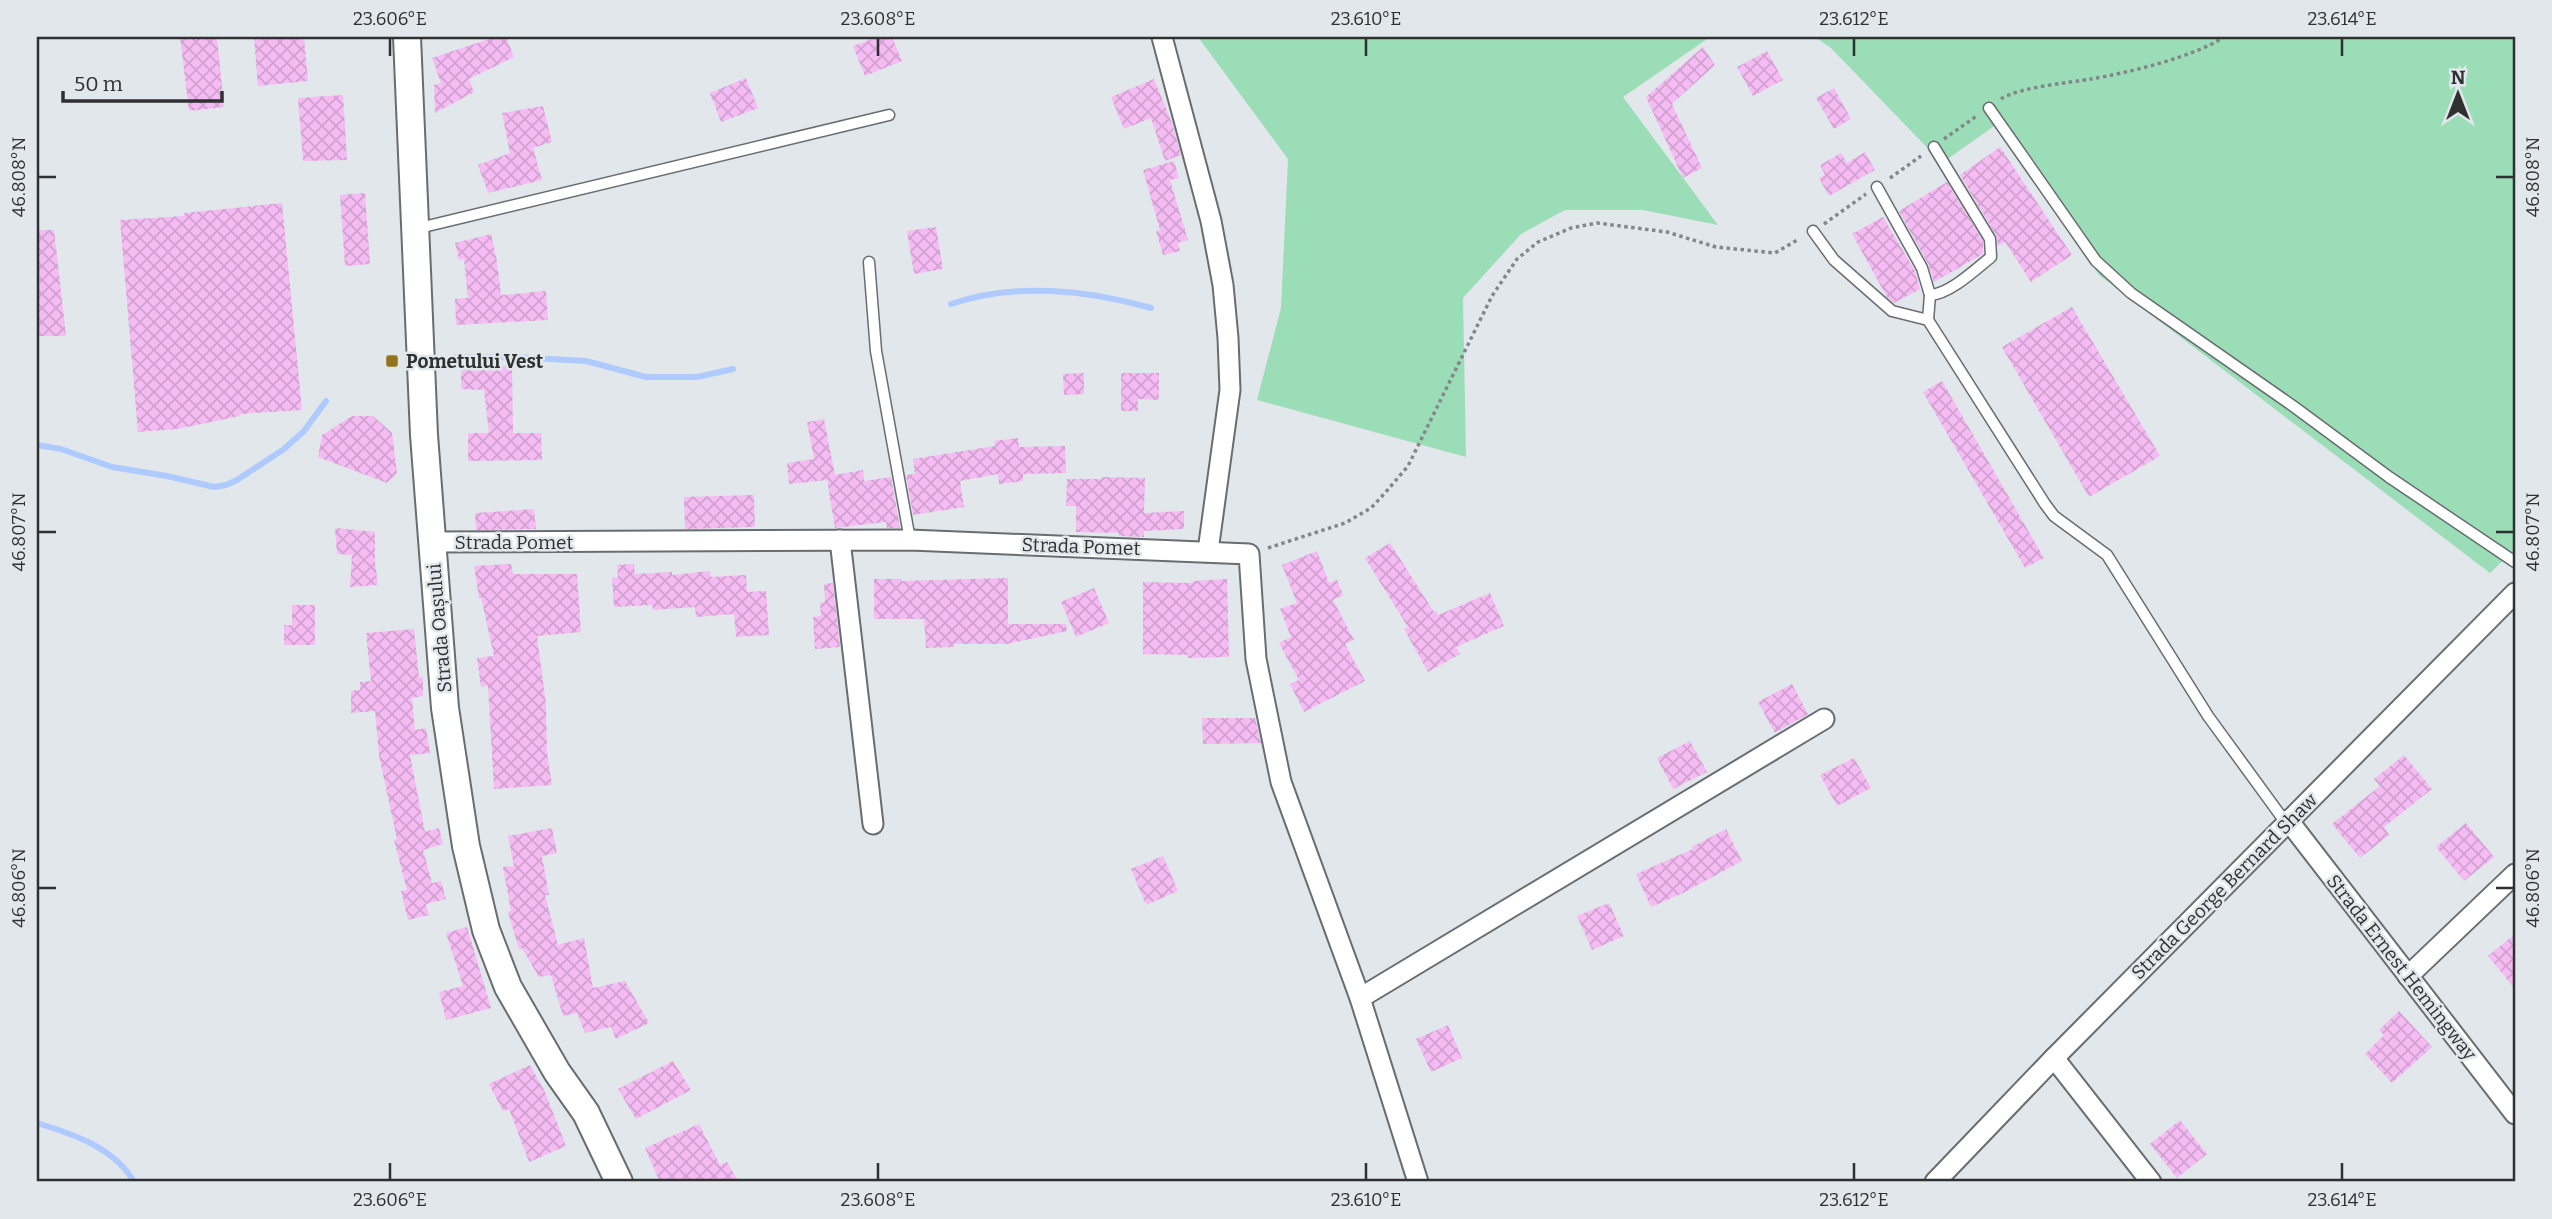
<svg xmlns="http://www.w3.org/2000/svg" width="2552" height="1219" font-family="Bitter,serif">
  <defs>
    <pattern id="building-cross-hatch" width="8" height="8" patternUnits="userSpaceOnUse" patternTransform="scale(1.75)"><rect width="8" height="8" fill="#f5bbf3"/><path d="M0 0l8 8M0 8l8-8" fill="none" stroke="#d2a1d1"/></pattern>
  </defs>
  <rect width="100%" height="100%" fill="#e2e7ec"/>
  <!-- green -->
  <g fill="#9addb6">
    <polygon points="1198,37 1710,37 1623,97 1718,225 1643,210 1565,210 1521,234 1463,298 1466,457 1257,400 1281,308 1288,159"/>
    <polygon points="1815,37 2515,37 2515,549 2490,573 2099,275 1997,124 1942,163 1831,48"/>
  </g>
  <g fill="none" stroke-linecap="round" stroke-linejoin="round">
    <!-- stream -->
    <g stroke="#afcafe" stroke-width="6">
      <path d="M951,304C1014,282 1088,290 1151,308"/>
      <polyline points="456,357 516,357 586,361 646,377 697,377 733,369"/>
      <polyline points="37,445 61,449 112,467 167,476 214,487 226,485 237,480 284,449 304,431 326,401"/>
      <path d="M37,1123C73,1134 115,1148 134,1182"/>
    </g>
  </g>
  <!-- building -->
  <g fill="url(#building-cross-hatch)">
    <polygon points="180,37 217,37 224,107 189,111"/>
    <polygon points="254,37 304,37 308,81 258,86"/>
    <polygon points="495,37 506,37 514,57 469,79 474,92 435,113 434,85 441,83 432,58"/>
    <polygon points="878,37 892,37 902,61 865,76 853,46"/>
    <polygon points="1703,47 1715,65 1672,104 1702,168 1683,178 1646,97"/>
    <polygon points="1767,51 1783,80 1753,96 1737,67"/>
    <polygon points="746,78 758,108 721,122 710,93"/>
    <polygon points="1154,79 1172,123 1181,155 1165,161 1151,118 1124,129 1111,97"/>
    <polygon points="1834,88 1851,119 1834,129 1816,98"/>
    <polygon points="343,95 347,160 303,161 298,98"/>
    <polygon points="543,106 552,142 533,148 542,180 488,193 478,165 510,153 502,113"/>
    <polygon points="2000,147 2072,255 2031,282 2005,242 1998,246 1996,235 1960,175"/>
    <polygon points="1865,152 1875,170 1829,196 1819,178 1825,175 1820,165 1841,153 1847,163"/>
    <polygon points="1174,161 1179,178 1170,180 1188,240 1178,243 1180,251 1163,255 1156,231 1160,230 1143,170"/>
    <polygon points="1947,182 1983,241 1983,254 1934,282 1928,264 1899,211"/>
    <polygon points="365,193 370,264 345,266 340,195"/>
    <polygon points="282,203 302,410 240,414 240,416 177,429 138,432 120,220 184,216 184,213"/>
    <polygon points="1883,217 1915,271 1920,289 1894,303 1887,297 1852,234"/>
    <polygon points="936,227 943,269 914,274 907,231"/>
    <polygon points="37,230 54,230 66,336 37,336"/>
    <polygon points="491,234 497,261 501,295 546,291 548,320 456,325 455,299 468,298 464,259 459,260 455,243"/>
    <polygon points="2072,307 2160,456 2089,497 2002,347"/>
    <polygon points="512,366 513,433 541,433 542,460 468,461 468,433 489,433 484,390 461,389 461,368"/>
    <polygon points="1084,373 1084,394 1064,395 1063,374"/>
    <polygon points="1121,373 1159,373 1159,400 1138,399 1138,411 1121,411"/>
    <polygon points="1942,381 2044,558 2025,568 1923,392"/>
    <polygon points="352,416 373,416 392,433 397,473 387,483 318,457 322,435"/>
    <polygon points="824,419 835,475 863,470 864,481 891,477 900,528 887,528 886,522 835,528 827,480 789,484 787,463 814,459 807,422"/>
    <polygon points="1018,438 1019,447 1065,446 1066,473 1023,474 1023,481 999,484 998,474 960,481 964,507 913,515 906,475 915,474 913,459 995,446 994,441"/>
    <polygon points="1102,477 1145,478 1144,513 1184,511 1184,529 1144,531 1144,537 1119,536 1119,533 1076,532 1076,506 1066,506 1067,479 1102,479"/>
    <polygon points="754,495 755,527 685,529 684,497"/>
    <polygon points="534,509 536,529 476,530 475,513"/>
    <polygon points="335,528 375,532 375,562 378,585 350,587 352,555 337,554"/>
    <polygon points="1390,543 1434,612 1436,611 1438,615 1490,593 1504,626 1456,647 1460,654 1428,672 1404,629 1408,627 1365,558"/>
    <polygon points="1317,551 1329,583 1337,580 1343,595 1333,600 1354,640 1345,644 1365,681 1304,712 1290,684 1299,680 1279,643 1291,637 1280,609 1297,603 1282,565"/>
    <polygon points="511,564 513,574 577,574 581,632 537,636 546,704 547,753 552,785 494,789 488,686 481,687 477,658 494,656 481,597 479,598 474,566"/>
    <polygon points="634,564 635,574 672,572 672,575 710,571 711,577 746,575 747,592 766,591 769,635 736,637 734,614 696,617 695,607 653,610 652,605 614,607 612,578 618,577 617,565"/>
    <polygon points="1008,578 1008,624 1066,624 1067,631 1007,644 953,644 954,647 926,648 924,619 874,619 874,579 901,579 901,581"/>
    <polygon points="1227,579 1229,657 1188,658 1188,655 1143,654 1143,582 1193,583 1193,581"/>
    <polygon points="833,583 840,647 815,649 813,617 821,616 820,603 825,602 824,584"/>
    <polygon points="1094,588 1109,623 1076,637 1061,602"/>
    <polygon points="292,605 315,605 315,645 284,645 284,625 292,625"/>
    <polygon points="414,629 419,678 423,677 423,696 412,698 415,730 426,728 430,753 410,755 425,832 439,828 443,844 423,850 432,883 441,881 446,899 426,904 429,915 408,920 401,891 407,890 394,840 397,839 379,756 375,711 351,713 351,691 360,690 360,682 371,681 366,633"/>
    <polygon points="1792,684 1808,714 1775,733 1758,702"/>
    <polygon points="1202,718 1255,718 1261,743 1203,744"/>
    <polygon points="1690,741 1707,772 1673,789 1657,758"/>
    <polygon points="2404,755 2432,789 2384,827 2389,835 2360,858 2332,824 2380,786 2374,779"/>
    <polygon points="1854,758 1871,788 1837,806 1820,775"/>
    <polygon points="2466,823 2494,857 2464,881 2436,847"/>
    <polygon points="552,828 557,853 542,856 549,895 545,895 558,945 584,938 593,988 625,981 649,1023 616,1039 611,1027 585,1033 577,1013 563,1016 551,975 539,977 522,948 519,949 508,912 511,911 503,867 514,866 508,836"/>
    <polygon points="1726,829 1742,861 1683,893 1651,907 1636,874 1693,849 1692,847"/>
    <polygon points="1163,856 1178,891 1146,905 1131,869"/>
    <polygon points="1609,903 1624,936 1592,950 1577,916"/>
    <polygon points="467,927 491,1008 446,1020 439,992 463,986 446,933"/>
    <polygon points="2515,934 2515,989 2488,956"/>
    <polygon points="2399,1011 2432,1047 2392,1083 2365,1054 2384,1035 2379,1030"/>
    <polygon points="1448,1025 1462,1058 1431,1072 1416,1039"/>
    <polygon points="673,1061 691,1090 636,1119 618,1089"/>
    <polygon points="530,1065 545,1092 566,1146 529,1162 509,1109 503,1111 489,1084"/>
    <polygon points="2180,1120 2207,1154 2177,1178 2150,1144"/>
    <polygon points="699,1124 720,1165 727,1162 739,1182 660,1182 645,1148"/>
  </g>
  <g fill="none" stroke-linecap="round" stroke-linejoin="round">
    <!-- lane casing -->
    <g stroke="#686d71" stroke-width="13">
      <g id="lane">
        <polyline points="1989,108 2096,261 2131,293 2293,406 2389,477 2515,562"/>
        <polyline points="1877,187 1922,268 1930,295 1928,320 2045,504 2054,516 2107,555 2208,716 2286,823"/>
        <polyline points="415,229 889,115"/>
        <polyline points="1813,231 1834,260 1892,311 1928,320"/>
        <polyline points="869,262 876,351 910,540"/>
        <path d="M1930,295C1950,294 1976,269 1991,257L1990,239L1934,147"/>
      </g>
    </g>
    <!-- street casing -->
    <g stroke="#686d71" stroke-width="23">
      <g id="street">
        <polyline points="1162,37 1211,221 1223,285 1228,338 1230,390 1208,551"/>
        <polyline points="840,540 873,824"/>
        <polyline points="432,542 910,540 1249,554 1256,659 1281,782 1360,998 1418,1182"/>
        <polyline points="2288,820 2515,1114"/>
        <polyline points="2408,976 2515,874"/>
        <polyline points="1360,998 1824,719"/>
        <polyline points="2054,1058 2151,1182"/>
        <polyline points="1935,1182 2054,1058 2515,593"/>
      </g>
    </g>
    <!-- secondary casing -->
    <g stroke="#686d71" stroke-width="30">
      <polyline id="secondary" points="407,37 424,435 445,708 466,846 486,930 508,987 557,1072 586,1113 619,1182"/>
    </g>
    <!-- path -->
    <g stroke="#84878a" stroke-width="3.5" stroke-dasharray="3.5 3.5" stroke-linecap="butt">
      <path d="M2001,99C2019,87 2068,83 2091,79C2127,73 2194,57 2224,37"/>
      <polyline points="1944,139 1978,115"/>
      <polyline points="1890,178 1921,156"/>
      <polyline points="1824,224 1866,194"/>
      <polyline points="1268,548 1345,523 1371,508 1385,493 1408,466 1492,296 1517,259 1538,242 1571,228 1597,223 1667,232 1716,247 1775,253 1799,239"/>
    </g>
    <!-- lane -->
    <use href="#lane" stroke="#fff" stroke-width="10"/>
    <!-- street -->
    <use href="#street" stroke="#fff" stroke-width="19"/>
    <!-- secondary -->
    <use href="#secondary" stroke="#fff" stroke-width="26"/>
  </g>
  <!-- ticks -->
  <path fill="none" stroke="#2f3032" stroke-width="2.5" d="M390,38V56M878,38V56M1366,38V56M1854,38V56M2342,38V56M38,177H56M2496,177H2514M38,532H56M2496,532H2514M38,888H56M2496,888H2514M390,1163V1180M878,1163V1180M1366,1163V1180M1854,1163V1180M2342,1163V1180"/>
  <!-- markers -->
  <rect fill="#90751a" stroke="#e2e7ec" stroke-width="2.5" x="385" y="354" width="14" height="14" rx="3.5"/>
  <g text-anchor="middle" stroke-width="5" stroke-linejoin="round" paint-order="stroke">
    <!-- poi labels -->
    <g font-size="19" font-weight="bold" fill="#2f3032" stroke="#e2e7ec" text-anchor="start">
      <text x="406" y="368">Pometului Vest</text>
    </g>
    <!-- street labels -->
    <g font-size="19" fill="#2f3032" stroke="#e2e7ec">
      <text x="514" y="549">Strada Pomet</text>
      <text transform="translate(1081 546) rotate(2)" y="7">Strada Pomet</text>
      <text transform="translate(439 628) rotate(-95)" y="7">Strada Oașului</text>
      <text transform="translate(2224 886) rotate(-45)" y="7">Strada George Bernard Shaw</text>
      <text transform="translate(2402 967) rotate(52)" y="7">Strada Ernest Hemingway</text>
    </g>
  </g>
  <!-- border -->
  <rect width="2552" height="1219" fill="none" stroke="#e2e7ec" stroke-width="77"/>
  <!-- north arrow -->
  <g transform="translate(2458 94)" stroke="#e2e7ec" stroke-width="5" paint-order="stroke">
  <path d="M0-5L12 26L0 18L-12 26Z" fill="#2f3032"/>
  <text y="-10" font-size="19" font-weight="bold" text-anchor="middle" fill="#2f3032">N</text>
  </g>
  <!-- scale -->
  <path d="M63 91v10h159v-10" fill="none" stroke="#2f3032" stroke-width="3.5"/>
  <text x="74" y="91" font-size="21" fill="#2f3032" stroke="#e2e7ec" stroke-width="5" paint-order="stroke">50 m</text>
  <rect x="38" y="38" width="2476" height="1142" fill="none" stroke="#2f3032" stroke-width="2.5"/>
  <g font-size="18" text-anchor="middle" fill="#2f3032">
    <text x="390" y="25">23.606°E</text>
    <text x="878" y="25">23.608°E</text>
    <text x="1366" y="25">23.610°E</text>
    <text x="1854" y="25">23.612°E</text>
    <text x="2342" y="25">23.614°E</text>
    <text transform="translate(19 177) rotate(-90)" y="6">46.808°N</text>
    <text transform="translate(2533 177) rotate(-90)" y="6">46.808°N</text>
    <text transform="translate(19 532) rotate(-90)" y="6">46.807°N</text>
    <text transform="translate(2533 532) rotate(-90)" y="6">46.807°N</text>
    <text transform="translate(19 888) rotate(-90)" y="6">46.806°N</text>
    <text transform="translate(2533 888) rotate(-90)" y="6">46.806°N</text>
    <text x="390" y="1206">23.606°E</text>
    <text x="878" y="1206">23.608°E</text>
    <text x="1366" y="1206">23.610°E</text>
    <text x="1854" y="1206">23.612°E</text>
    <text x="2342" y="1206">23.614°E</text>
  </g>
</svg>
